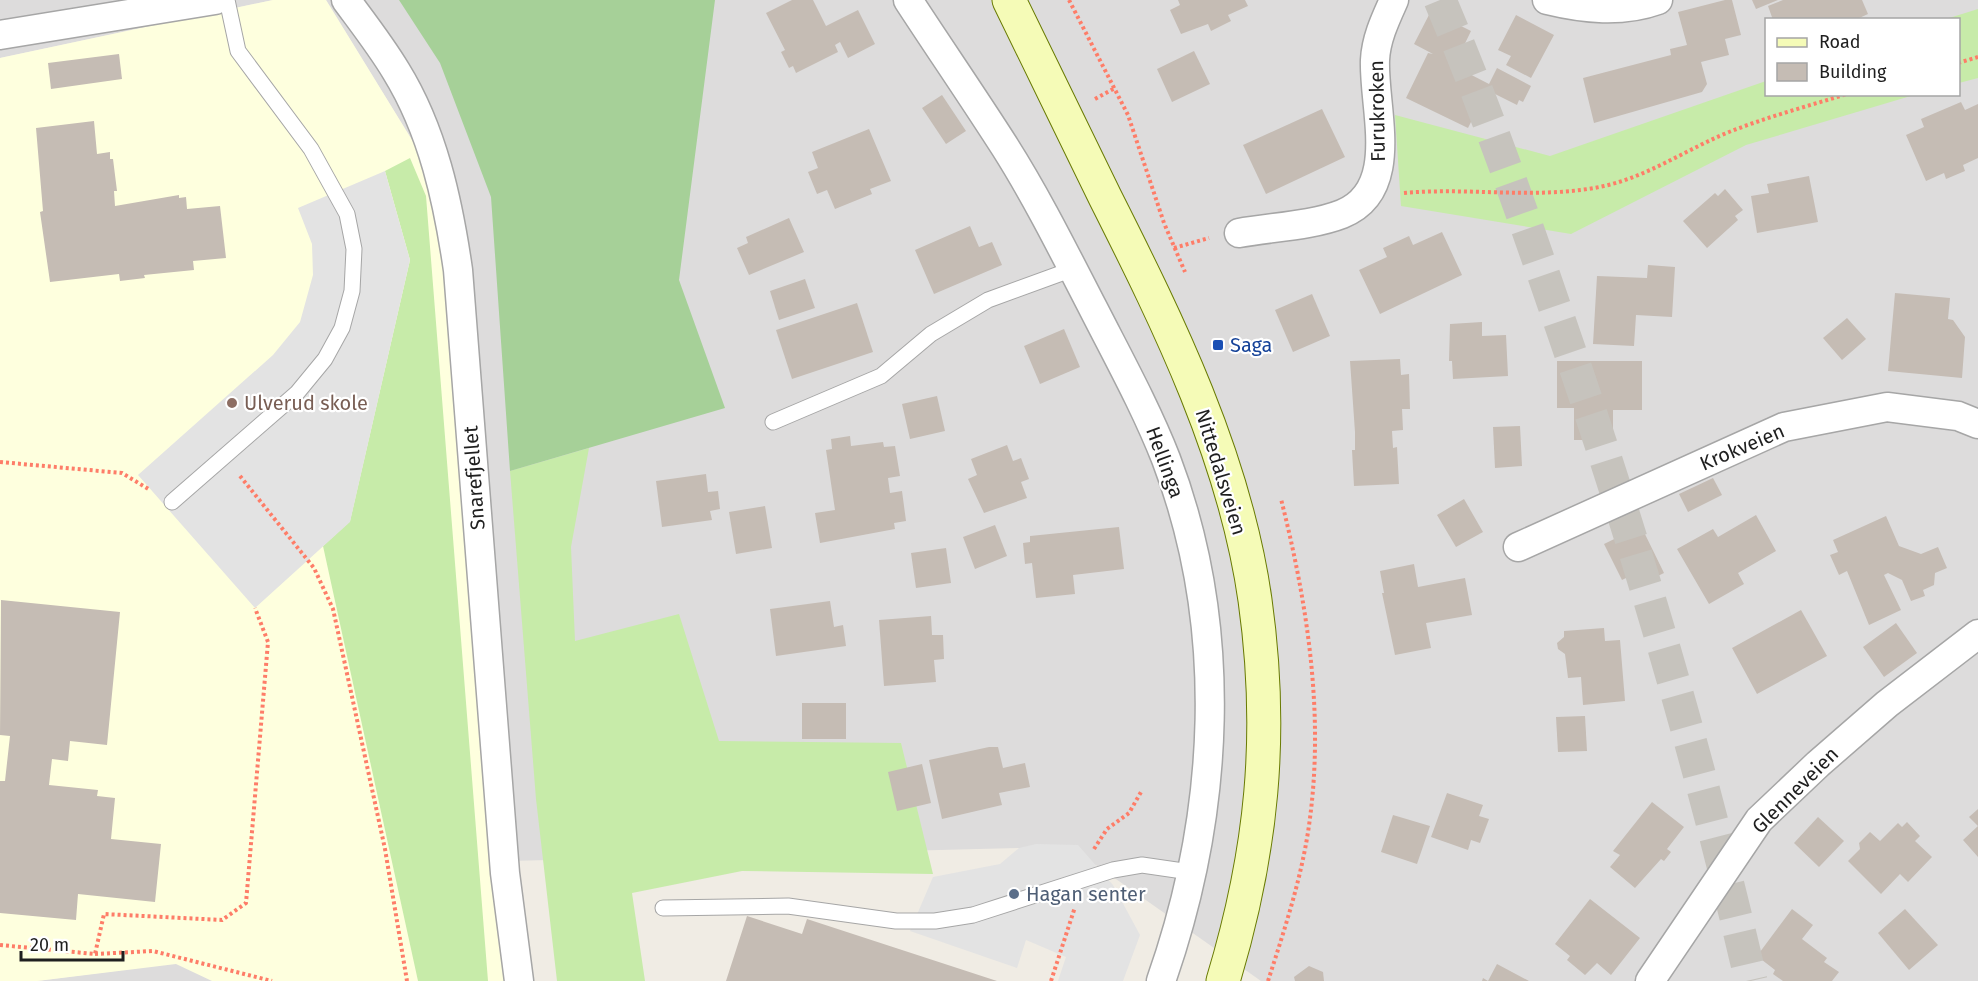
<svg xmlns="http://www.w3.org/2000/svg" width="1978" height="981" font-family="'Fira Sans',sans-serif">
  <rect width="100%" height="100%" fill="#f0ece4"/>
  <!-- residential -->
  <g fill="#dddcdc" fill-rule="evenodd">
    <polygon points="0,0 273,0 0,58"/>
    <path d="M326,0H1978V981H1261L1096,865L1019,848L509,861L439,184ZM1766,20H1958V94H1766Z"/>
    <polygon points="176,963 239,981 37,981"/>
  </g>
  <!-- education -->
  <polygon fill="#feffde" points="273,0 326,0 439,184 518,981 212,981 176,964 37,981 0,981 0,58"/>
  <!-- grass -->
  <g fill="#c7eba9">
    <polygon points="1978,9 1978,78 1959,83 1958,20 1946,19"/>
    <polygon points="1766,81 1766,94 1914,95 1746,145 1571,234 1401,206 1395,115 1550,156"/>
    <polygon points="410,158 426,196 488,981 418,981 323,546 350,521 410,260 385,171"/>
    <polygon points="589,448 571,547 575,641 679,614 719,741 901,743 933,874 742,871 632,893 645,981 557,981 536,799 510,471"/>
  </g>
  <!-- forest -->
  <polygon fill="#a6d098" points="399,0 715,0 679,280 725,408 510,471 491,197 440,63"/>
  <!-- parking -->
  <g fill="#e3e3e3">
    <polygon points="385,171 410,260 350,522 255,608 138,475 273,355 300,322 313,275 312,244 298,208"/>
    <polygon points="1036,844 1078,845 1113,885 1140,935 1123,981 1058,981 1066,957 1026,940 1017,968 910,931 933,877 1000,864 1019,848"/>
  </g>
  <!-- building -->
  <g fill="#c5bcb4">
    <polygon points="792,0 813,0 826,26 858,10 875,44 848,58 840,42 835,45 838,52 796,73 793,66 789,68 781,52 785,50 766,13"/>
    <polygon points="1178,0 1245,0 1248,6 1228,15 1231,21 1211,31 1208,24 1181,34 1170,10 1180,5"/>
    <polygon points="1725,0 1732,0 1741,35 1725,39 1729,55 1701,62 1707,84 1702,92 1594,123 1583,78 1671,55 1670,49 1687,45 1678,12"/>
    <polygon points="1752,0 1778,0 1756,9"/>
    <polygon points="1783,0 1862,0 1868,14 1855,20 1773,20 1768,6"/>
    <polygon points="1431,11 1471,31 1454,66 1489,84 1497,68 1531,86 1523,102 1519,100 1517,105 1487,90 1468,128 1406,98 1428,53 1433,54 1414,44"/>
    <polygon points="1516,15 1554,35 1531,78 1506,65 1511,56 1498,50"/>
    <polygon points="1194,51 1210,84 1172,102 1157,69"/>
    <polygon points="119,54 122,79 51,89 48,63"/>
    <polygon points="942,95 966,131 946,144 922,108"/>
    <polygon points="1961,102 1965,110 1978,104 1978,158 1963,165 1965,171 1946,179 1944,173 1926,181 1906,135 1924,127 1921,119"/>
    <polygon points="1322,109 1345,157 1266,194 1243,145"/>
    <polygon points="94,121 97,154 110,152 110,159 113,159 117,191 114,191 115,206 179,195 179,198 186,197 187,209 220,206 226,258 193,261 194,270 144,275 145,278 120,281 119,274 50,282 40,212 43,211 36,128"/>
    <polygon points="869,129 891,181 870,189 872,194 835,209 827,190 817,194 808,172 818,168 812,152"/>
    <polygon points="1809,176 1818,222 1757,233 1751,196 1769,193 1767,184"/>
    <polygon points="1725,189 1743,210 1735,216 1738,220 1707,248 1683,221 1715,193 1718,196"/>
    <polygon points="789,218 804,252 749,275 737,248 748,243 746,237"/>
    <polygon points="970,226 979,247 992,242 1002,265 934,294 915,250"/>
    <polygon points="1442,232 1462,275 1380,314 1359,270 1387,257 1383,248 1409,236 1413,245"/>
    <polygon points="1648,265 1675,267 1672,317 1636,315 1634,346 1593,344 1597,276 1647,278"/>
    <polygon points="805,279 815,308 779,320 770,291"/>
    <polygon points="1895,293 1950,298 1948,319 1953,320 1965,337 1962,378 1888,371"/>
    <polygon points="1312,294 1330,336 1293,352 1275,310"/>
    <polygon points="857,303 873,352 792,379 776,330"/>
    <polygon points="1847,318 1866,339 1842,360 1823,338"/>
    <polygon points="1482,322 1482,336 1506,335 1508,376 1453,379 1452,361 1449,361 1450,324"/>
    <polygon points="1064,329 1080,367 1040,384 1024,346"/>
    <polygon points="1400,359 1401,375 1409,374 1410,409 1402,409 1403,430 1392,431 1393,448 1397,447 1399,484 1354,486 1352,450 1355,450 1355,432 1350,361"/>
    <polygon points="1557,361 1642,361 1642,410 1613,410 1613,440 1574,440 1574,408 1557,408"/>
    <polygon points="937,396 945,431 910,439 902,404"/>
    <polygon points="1520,426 1522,466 1495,468 1493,427"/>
    <polygon points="850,436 851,446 883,442 884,447 895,446 900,476 888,478 890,493 902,491 906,521 894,523 895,529 820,543 815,513 835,510 826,450 832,449 831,439"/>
    <polygon points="1007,445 1013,461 1021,458 1029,479 1021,482 1027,498 984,513 968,479 977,475 971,459"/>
    <polygon points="706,474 708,492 718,491 720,509 710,511 712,520 662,527 656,481"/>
    <polygon points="1713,478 1722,495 1688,512 1679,494"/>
    <polygon points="1464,499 1483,532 1456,547 1437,515"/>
    <polygon points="765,506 772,548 736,554 729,512"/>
    <polygon points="1756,515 1776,551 1738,573 1744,584 1709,604 1677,549 1713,529 1718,537"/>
    <polygon points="1886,516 1899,546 1921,554 1938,547 1947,568 1935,573 1934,585 1923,590 1925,596 1911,601 1902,580 1888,573 1884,575 1901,610 1869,625 1847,571 1839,575 1830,555 1838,552 1833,540"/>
    <polygon points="995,525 1007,556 975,569 963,537"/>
    <polygon points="1641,526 1664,573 1635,587 1630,576 1622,580 1604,544"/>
    <polygon points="1119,527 1124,569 1073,575 1075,594 1036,598 1032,563 1025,564 1023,543 1030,542 1030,536"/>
    <polygon points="946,548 951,583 916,588 911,553"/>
    <polygon points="1414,564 1418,587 1465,578 1472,615 1426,623 1431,648 1395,655 1382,593 1384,593 1380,571"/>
    <polygon points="1,600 120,612 107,745 70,741 68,761 52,759 49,785 98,790 97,796 115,798 111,839 161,844 155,902 78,894 76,920 0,913 0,781 5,781 10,736 0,735"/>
    <polygon points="830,601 834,627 843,625 846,646 776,656 770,609"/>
    <polygon points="1801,610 1827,656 1757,694 1732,648"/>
    <polygon points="931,616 932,635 943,635 944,659 934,660 936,682 884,686 879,620"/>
    <polygon points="1896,623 1917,653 1884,677 1863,647"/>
    <polygon points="1604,628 1605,641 1620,640 1625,701 1583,705 1581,677 1568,678 1565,654 1558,649 1557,643 1564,637 1564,631"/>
    <rect x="802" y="703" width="44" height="36"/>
    <polygon points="1585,716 1587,751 1558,752 1556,717"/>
    <polygon points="989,747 998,747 1003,768 1025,763 1030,787 999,793 1002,805 942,819 929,760"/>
    <polygon points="922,764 931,803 897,811 888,772"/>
    <polygon points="1447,793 1483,805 1479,816 1489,819 1480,843 1471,840 1468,850 1431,837"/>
    <polygon points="1652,802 1684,827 1667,849 1671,852 1664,861 1661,859 1635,888 1610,867 1620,855 1613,851"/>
    <polygon points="1978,809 1978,857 1963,840 1978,826 1969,817"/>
    <polygon points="1393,815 1430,826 1417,864 1381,852"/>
    <polygon points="1818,817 1844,841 1819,867 1794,843"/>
    <polygon points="1907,822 1920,836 1915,841 1932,857 1908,882 1900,874 1881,894 1848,861 1860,849 1859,843 1870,832 1880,841 1898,823 1902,827"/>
    <polygon points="1590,899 1640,938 1611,975 1597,963 1585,975 1567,960 1570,956 1555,944"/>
    <polygon points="1792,909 1813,925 1802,939 1827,958 1824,962 1839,972 1832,981 1783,981 1773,974 1775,970 1757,956"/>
    <polygon points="1905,909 1938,945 1909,970 1878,933"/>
    <polygon points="747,916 802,934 807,919 997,981 726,981"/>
    <polygon points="1497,964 1529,981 1482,981 1483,978 1488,981"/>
    <polygon points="1309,966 1323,972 1324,981 1295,981 1294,977"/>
  </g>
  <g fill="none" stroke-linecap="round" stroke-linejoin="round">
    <!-- highway-tunnel -->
    <path stroke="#c6c3bd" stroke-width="33" stroke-dasharray="33 16" stroke-linecap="butt" d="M1440,0C1487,111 1527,226 1566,340C1638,550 1701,764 1751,981"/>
    <!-- lane casing -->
    <g stroke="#a6a6a6" stroke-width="17">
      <g id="lane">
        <polyline points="773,422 881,376 931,334 988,300 1073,269"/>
        <polyline points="172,502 297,393 325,359 342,328 352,291 354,249 347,214 311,149 238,51 227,0"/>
        <polyline points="663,908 788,906 896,921 935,921 973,915 1113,870 1142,865 1190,872"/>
      </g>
    </g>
    <!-- street casing -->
    <g stroke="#a6a6a6" stroke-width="31">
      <g id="street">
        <path d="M346,0C363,23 381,46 396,71C433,131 448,201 458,270L505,873L519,981"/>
        <path d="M908,0C940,49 973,97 1005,147C1038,199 1066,256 1094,310C1119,359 1146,408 1166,459C1230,627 1220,813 1161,981"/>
        <path d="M1547,0C1584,9 1622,13 1658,0"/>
        <polyline points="0,35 215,0"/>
        <path d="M1239,233C1272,227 1311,226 1342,214C1402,190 1373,108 1375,60C1376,39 1385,20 1394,0"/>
        <polyline points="1518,547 1784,427 1887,407 1958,416 1978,424"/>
        <polyline points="1650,981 1759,820 1818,764 1887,704 1978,634"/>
      </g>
    </g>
    <!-- secondary casing -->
    <g stroke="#687a02" stroke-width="35">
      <path id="secondary" d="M1009,0C1041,66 1073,131 1105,197C1169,324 1235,458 1255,600C1274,735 1262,852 1223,981"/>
    </g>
    <!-- path -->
    <g stroke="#fe7d68" stroke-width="4" stroke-dasharray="3 3" stroke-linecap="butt">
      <polyline points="1069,0 1128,115 1164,223 1185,272"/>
      <polyline points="1958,63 1978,57"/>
      <polyline points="1095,99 1115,88"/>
      <path d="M1404,193C1470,187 1540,200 1604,186C1649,176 1687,149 1729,132C1767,117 1808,106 1847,94"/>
      <polyline points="1174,248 1209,238"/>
      <polyline points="0,462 122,473 150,490"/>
      <polyline points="240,476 314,568 333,609 385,849 407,981"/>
      <polyline points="1094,849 1107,829 1129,813 1141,792"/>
      <polyline points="0,945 95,954 104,914 222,920 246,903 268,642 255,608"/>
      <polyline points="95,954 153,951 272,981"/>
      <polyline points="1051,981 1075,907"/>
      <path d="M1268,981C1285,928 1303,874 1310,818C1324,711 1307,602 1281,499"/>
    </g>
    <!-- lane -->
    <use href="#lane" stroke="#fff" stroke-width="15"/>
    <!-- street -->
    <use href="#street" stroke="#fff" stroke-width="28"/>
    <!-- secondary -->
    <use href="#secondary" stroke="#f5fbb7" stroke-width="33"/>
  </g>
  <!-- markers -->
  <rect fill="#1a4fb4" stroke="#fff" stroke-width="2" x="1212" y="339" width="12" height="12" rx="3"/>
  <circle fill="#8d6e63" stroke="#fff" stroke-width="2" cx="232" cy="403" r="6"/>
  <circle fill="#5c6f8a" stroke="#fff" stroke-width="2" cx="1014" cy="894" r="6"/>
  <g text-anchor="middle" stroke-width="4.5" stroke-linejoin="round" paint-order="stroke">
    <!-- street labels -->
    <g font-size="20" fill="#1f1f1f" stroke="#fff">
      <text transform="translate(1377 111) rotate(-91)" y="7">Furukroken</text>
      <text transform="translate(1742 447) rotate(-23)" y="7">Krokveien</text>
      <text transform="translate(1165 462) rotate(70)" y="7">Hellinga</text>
      <text transform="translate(1221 472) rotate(73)" y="7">Nittedalsveien</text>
      <text transform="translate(474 478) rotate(-94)" y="7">Snarefjellet</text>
      <text transform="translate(1795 790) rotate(-45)" y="7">Glenneveien</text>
    </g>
    <!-- transit labels -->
    <g font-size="20" fill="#164399" stroke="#fff" text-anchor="start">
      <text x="1230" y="352">Saga</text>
    </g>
    <!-- education labels -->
    <g font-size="20" fill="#785e54" stroke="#fff" text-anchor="start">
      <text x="244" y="410">Ulverud skole</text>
    </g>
    <!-- service labels -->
    <g font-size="20" fill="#4e5e75" stroke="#fff" text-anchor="start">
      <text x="1026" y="901">Hagan senter</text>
    </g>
  </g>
  <!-- legend -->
  <rect x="1765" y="18" width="195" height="78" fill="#ffffff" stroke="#a5a5a5" stroke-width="1.5"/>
  <rect x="1777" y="38" width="30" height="9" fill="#f5fbb7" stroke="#a5a5a5" stroke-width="1.5"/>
  <text x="1819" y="48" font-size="18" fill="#1f1f1f">Road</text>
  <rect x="1777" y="63" width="30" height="18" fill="#c5bcb4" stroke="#a5a5a5" stroke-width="1.5"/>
  <text x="1819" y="78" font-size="18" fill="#1f1f1f">Building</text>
  <!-- scale -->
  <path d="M21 951v9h102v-9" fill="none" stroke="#1f1f1f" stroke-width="3"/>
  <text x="30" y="951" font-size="18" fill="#1f1f1f" stroke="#ffffff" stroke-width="4.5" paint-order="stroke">20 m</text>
</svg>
